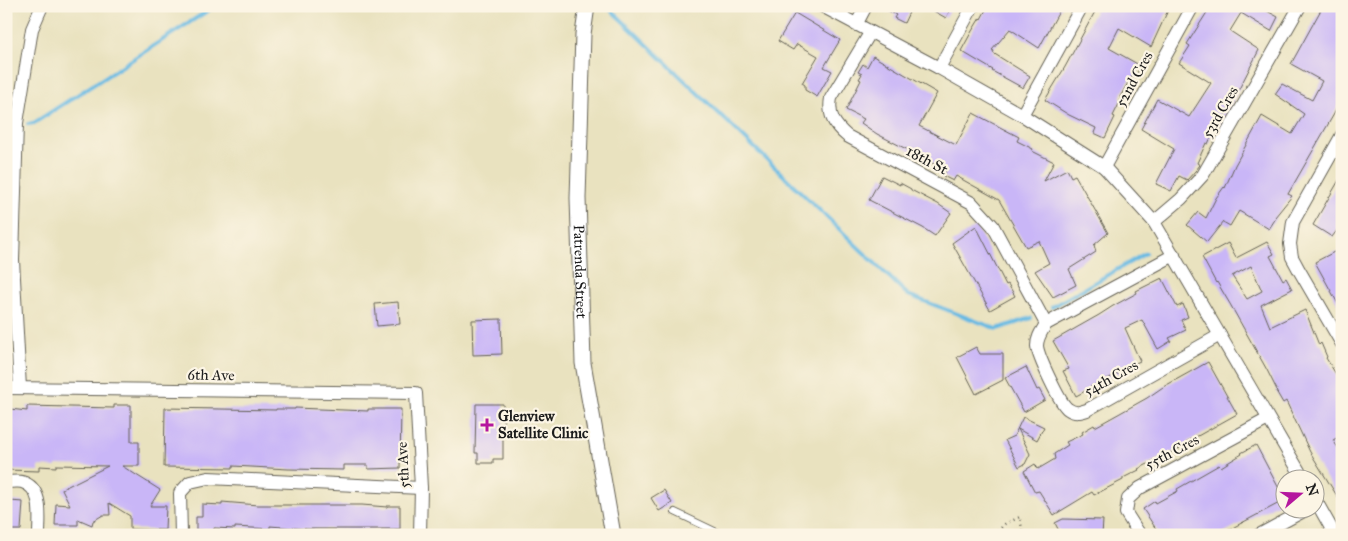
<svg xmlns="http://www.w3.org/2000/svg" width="1348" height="541" font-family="'IM FELL Great Primer',serif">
  <rect width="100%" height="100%" fill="#fcf5e5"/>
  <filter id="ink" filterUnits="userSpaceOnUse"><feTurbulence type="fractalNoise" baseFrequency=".02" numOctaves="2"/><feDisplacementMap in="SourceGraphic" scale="10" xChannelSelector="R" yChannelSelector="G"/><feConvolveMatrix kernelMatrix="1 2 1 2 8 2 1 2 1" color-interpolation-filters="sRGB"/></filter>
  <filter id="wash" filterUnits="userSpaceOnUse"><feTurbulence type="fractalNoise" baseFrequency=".0096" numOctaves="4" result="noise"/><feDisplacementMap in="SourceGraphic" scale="20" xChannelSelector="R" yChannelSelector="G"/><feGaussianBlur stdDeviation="1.12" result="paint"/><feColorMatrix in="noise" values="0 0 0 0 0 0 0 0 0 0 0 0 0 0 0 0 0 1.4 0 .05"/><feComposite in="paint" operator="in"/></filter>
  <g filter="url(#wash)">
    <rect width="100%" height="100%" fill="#e9e2bf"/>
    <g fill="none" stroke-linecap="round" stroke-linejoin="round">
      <!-- stream -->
      <g stroke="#67bae3" stroke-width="4">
        <polyline points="608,7 908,295 997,329 1031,318"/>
        <polyline points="28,124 34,123 215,6"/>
        <polyline points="1052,307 1146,253"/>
      </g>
    </g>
    <g id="blocks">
      <!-- building -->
      <g fill="#c9b6f7" fill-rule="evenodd">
        <polygon points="880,6 912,6 904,23 894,18 896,15"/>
        <polygon points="925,6 952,6 946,18"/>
        <polygon points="988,6 1062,6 1039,48 1010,29 992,50 994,51 993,53 1030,76 1023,88 992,71 993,70 961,51 972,31 980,18 981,19"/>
        <polygon points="1098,6 1170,6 1151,47 1119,28 1109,48 1141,66 1135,77 1132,76 1120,97 1122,98 1113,116 1115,117 1105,138 1094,133 1096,128 1069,115 1045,100 1065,67"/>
        <polygon points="1211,6 1258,6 1278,17 1271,31 1241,13 1230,31 1259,50 1218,130 1215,128 1208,144 1206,143 1197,163 1200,165 1196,170 1187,180 1179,176 1171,191 1156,184 1174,149 1141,129 1157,99 1189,117 1211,83 1179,63 1190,46 1187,44"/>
        <polygon points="1323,6 1335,6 1342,11 1342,97 1334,114 1288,194 1292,196 1275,217 1276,218 1269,229 1239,211 1230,226 1223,222 1207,242 1187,225 1198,212 1206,218 1216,198 1224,187 1225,188 1235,165 1262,116 1292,134 1304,114 1275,94 1282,84 1312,100 1322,81 1291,64"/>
        <polygon points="795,13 840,40 824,67 832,71 817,97 805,90 805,85 802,83 818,56 797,44 793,50 778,41"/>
        <polygon points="873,56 937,93 919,126 956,145 973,113 1019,137 1017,141 1033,149 1032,151 1054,162 1044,181 1067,169 1071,177 1075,175 1108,233 1094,245 1096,252 1069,269 1076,285 1053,297 1035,271 1049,263 1039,241 1026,247 999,200 956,176 953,181 943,176 946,171 922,157 877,134 861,123 864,119 846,110 861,80 859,79 862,74 858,72 863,64 867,67"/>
        <polygon points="1342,175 1342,224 1332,237 1313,225"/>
        <polygon points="882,176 900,185 900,183 911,189 911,190 938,204 951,213 935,236 923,228 869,200"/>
        <polygon points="976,226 1006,285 1008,284 1015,296 990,310 952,243"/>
        <path d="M1267,242L1274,254L1270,256L1283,280L1286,278L1292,289L1261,305L1270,327L1305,310L1319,345L1321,343L1327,357L1326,358L1339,379L1342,386V435L1333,440L1342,454V504L1310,452L1286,401L1283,403L1276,391L1277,390L1267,370L1230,304L1217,282L1216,283L1202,257L1228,243L1236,258ZM1251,266L1262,291L1247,299L1232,276Z"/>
        <polygon points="1336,251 1342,261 1342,311 1315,262"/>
        <polygon points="1162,278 1177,307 1183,304 1188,317 1181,320 1186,330 1169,338 1171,341 1158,349 1142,320 1125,328 1140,361 1123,369 1124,371 1090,387 1091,388 1076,396 1063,371 1069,369 1053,341 1099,315 1113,306 1137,293 1136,291"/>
        <polygon points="398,302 400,324 377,326 375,304"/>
        <polygon points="501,319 502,354 473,355 472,320"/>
        <polygon points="976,347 980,354 1003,354 1003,380 976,394 957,357"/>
        <polygon points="1208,362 1237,414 1187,442 1188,444 1138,469 1139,470 1123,478 1123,480 1094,495 1092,492 1054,515 1039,491 1035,492 1024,471 1035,464 1038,469 1055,459 1054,454 1068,445 1066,442 1083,434 1082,432 1094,425 1095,427 1147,398 1163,387"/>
        <polygon points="1026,367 1037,390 1039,389 1045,400 1024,412 1005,378"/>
        <polygon points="476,404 503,404 503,459 493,459 493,463 478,463 478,453 475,453"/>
        <polygon points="114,405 131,405 131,442 139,442 139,466 122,466 160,490 150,506 166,506 165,530 130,529 130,516 109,503 110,515 103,515 93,521 92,525 78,519 78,525 55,525 56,504 70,505 62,489 108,466 56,465 56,467 39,466 39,471 6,470 7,443 10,409 27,411 27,406 114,408"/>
        <polygon points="165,408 276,410 276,409 295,409 295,408 368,411 368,409 401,409 400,468 368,469 368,465 344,465 344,470 288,469 233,466 233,468 164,467"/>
        <polygon points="1023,417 1044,427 1037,440 1018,429 1030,454 1025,464 1019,467 1005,440 1014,436"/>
        <polygon points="1256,445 1285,500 1219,535 1160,535 1143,509 1155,501 1156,503 1178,491 1177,489 1219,465 1221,467 1242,454 1241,453"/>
        <polygon points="664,490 672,503 659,511 651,498"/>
        <polygon points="10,501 23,502 21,530 8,530"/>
        <polygon points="222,502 258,505 362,505 387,507 387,506 400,506 400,529 307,529 270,526 270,529 235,527 235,529 214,528 214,531 196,530 196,517 202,517 202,504 222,505"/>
        <polygon points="1063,519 1103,520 1102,535 1061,535 1055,523"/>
      </g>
    </g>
  </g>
  <g filter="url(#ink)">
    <use href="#blocks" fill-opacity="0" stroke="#646155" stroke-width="1"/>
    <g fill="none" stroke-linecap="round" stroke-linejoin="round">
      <!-- service casing -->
      <g stroke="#646155" stroke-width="8">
        <polyline id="service" points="675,512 723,535"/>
      </g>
      <!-- minor casing -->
      <g stroke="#646155" stroke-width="14">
        <g id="minor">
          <polyline points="822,6 939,68 1022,115 1104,167 1154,222 1303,478"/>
          <polyline points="856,25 866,6"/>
          <path d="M870,33L831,98C828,115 834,125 847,136L972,203L993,226L1046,324"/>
          <polyline points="939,68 973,6"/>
          <polyline points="1022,115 1082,6"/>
          <polyline points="1342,135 1293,222 1290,244 1292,257 1299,270 1342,344"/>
          <polyline points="1104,167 1193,6"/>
          <polyline points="1154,222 1181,199 1203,175 1300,6"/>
          <path d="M1174,255L1046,324C1042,331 1037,337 1037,346C1038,356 1060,404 1068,409C1075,414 1081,412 1087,410L1220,335"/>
          <polyline points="6,388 416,393 421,488 420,535"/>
          <polyline points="20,388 13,260 17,123 32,29 42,6"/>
          <path d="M6,482C11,482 18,481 22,482C44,488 39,518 39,535"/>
          <polyline points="1316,501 1335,535"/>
          <polyline points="181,535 180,493 190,482 208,478 421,488"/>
          <polyline points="1140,535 1126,513 1128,499 1140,488 1268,419"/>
          <polyline points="1259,535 1309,508"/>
        </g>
      </g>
      <!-- tertiary casing -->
      <g stroke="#646155" stroke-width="17">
        <g id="tertiary">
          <path id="s1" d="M587,6L583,34L578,198L583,363L613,535"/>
        </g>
      </g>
      <!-- path -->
      <polyline stroke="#646155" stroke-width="2.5" stroke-dasharray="1 4" stroke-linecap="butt" points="994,535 1005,524 1020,517 1023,535"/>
      <!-- service -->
      <use href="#service" stroke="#fff" stroke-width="6"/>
      <!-- minor -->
      <use href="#minor" stroke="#fff" stroke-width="12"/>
      <!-- tertiary -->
      <use href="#tertiary" stroke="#fff" stroke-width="15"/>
    </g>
  </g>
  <!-- markers -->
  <path fill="#b5179e" stroke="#fcf5e5" stroke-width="2" d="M484.5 417.5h5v5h5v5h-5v5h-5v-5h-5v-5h5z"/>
  <g text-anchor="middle" stroke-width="4.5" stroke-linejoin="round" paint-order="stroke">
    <!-- street labels -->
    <g font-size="15" fill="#1c1c1c" stroke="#fcf5e5">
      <text transform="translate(1134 79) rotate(-61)" y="5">52nd Cres</text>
      <text transform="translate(1220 112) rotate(-60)" y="5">53rd Cres</text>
      <text transform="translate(927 160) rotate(28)" y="5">18th St</text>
      <text dy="5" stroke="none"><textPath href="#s1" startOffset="266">Patrenda Street</textPath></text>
      <text transform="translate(211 375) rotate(1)" y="5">6th Ave</text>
      <text transform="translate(1111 378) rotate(-29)" y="5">54th Cres</text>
      <text transform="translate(1172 452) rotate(-28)" y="5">55th Cres</text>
      <text transform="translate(403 465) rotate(-93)" y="5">5th Ave</text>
    </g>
    <!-- poi labels -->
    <g font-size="15" font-weight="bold" fill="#1c1c1c" stroke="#fcf5e5" text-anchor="start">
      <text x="498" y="421">Glenview<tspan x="498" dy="17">Satellite Clinic</tspan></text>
    </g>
  </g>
  <!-- margin -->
  <rect width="1348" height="541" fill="none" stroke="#fcf5e5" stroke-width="25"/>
  <!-- north arrow -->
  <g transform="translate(1300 494) rotate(71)"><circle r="24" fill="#fcf5e5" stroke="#a29e95"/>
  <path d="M0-4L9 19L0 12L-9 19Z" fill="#b5179e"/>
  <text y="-8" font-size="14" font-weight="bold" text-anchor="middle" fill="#1c1c1c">N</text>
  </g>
</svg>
